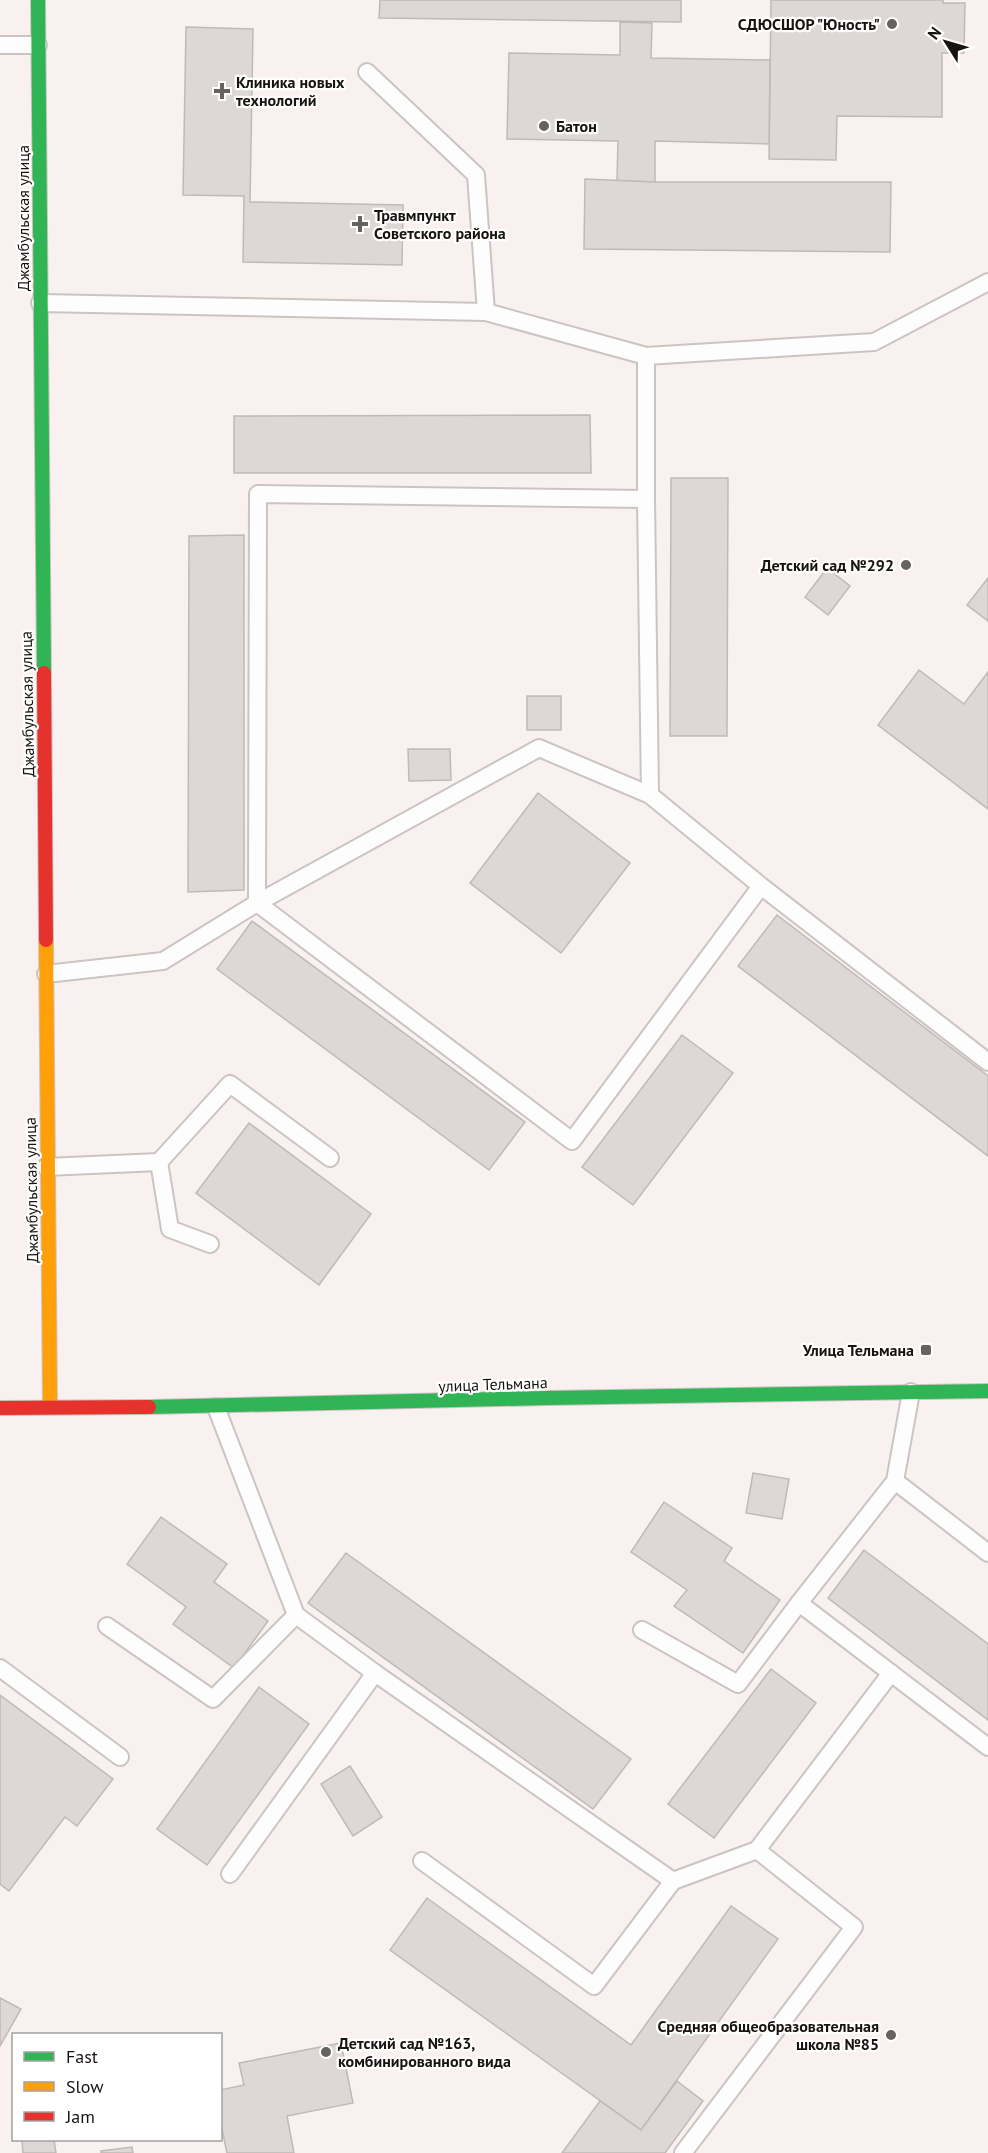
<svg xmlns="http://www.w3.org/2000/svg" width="988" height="2153" font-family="'PT Sans',sans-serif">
  <rect width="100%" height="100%" fill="#f9f1ef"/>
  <!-- building -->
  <g fill="#ddd7d5" stroke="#c0b9b7" stroke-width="1.5">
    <polygon points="380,0 681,0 681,22 379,18"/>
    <polygon points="771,0 943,0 943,3 965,3 964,53 942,53 942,117 837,116 836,160 769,159"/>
    <polygon points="620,22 652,23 651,58 770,60 769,144 655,141 655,182 617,181 618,141 507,139 509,53 620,55"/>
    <polygon points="186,27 253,29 250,202 403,205 402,265 243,262 244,196 183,195"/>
    <polygon points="585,179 655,182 891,182 890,252 584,249"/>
    <polygon points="590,415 591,473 234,473 234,416"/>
    <polygon points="671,478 728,478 727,736 670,736"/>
    <polygon points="244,535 244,890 188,892 189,536"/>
    <polygon points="827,568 850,586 828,615 805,597"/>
    <polygon points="988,578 988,621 967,605"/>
    <polygon points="919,670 964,704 988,672 988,809 878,725"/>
    <rect x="527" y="696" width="34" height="34"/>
    <polygon points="408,749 450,749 451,780 409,781"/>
    <polygon points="538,793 630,863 561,953 470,883"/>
    <polygon points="777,915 988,1076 988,1156 738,966"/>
    <polygon points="252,921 525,1122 489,1170 217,969"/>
    <polygon points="682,1035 733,1073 633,1205 582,1167"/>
    <polygon points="249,1123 371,1214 319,1285 196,1193"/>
    <polygon points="753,1473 789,1479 782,1519 746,1513"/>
    <polygon points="664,1502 732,1548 724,1561 780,1600 743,1653 674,1606 687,1590 631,1552"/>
    <polygon points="161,1517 227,1564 214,1582 268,1621 234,1668 173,1624 186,1607 127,1564"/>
    <polygon points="864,1550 988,1644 988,1720 828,1598"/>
    <polygon points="346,1553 631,1759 593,1809 308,1603"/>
    <polygon points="771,1669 816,1703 714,1838 668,1804"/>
    <polygon points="259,1687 309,1724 207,1865 157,1829"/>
    <polygon points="0,1695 113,1779 77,1826 65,1817 9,1891 0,1884"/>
    <polygon points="350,1766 382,1817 353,1836 321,1784"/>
    <polygon points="427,1898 631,2045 731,1906 778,1939 641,2130 390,1950"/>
    <polygon points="0,1998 21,2009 0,2046"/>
    <polygon points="341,2043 353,2103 287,2116 294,2153 227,2153 220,2120 220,2090 244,2085 239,2063"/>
    <polygon points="677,2081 703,2101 665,2153 562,2153 600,2101 641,2130"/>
    <polygon points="22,2140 54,2140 56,2153 23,2153"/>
    <polygon points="132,2147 133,2153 101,2153 101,2151"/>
  </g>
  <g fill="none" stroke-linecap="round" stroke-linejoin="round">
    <!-- lane casing -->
    <g stroke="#cbc4c2" stroke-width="20">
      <g id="lane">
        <polyline points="0,45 38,45"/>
        <polyline points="367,72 476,175 486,312"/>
        <polyline points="40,303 486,312 646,356 874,342 988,282"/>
        <polyline points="646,356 646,499"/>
        <polyline points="761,886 572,1141 257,903 539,748 650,795 761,886 988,1062"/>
        <polyline points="46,974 163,961 257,903 258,494 646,499 650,795"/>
        <polyline points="159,1162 170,1229 210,1244"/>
        <polyline points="46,1167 159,1162 230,1084 330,1158"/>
        <polyline points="911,1392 895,1481 799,1603 988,1747"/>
        <polyline points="216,1407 296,1615 375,1673 673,1881 757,1850 891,1673"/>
        <polyline points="895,1481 988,1553"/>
        <polyline points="107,1626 213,1699 296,1615"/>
        <polyline points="642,1630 738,1684 799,1603"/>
        <polyline points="0,1668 120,1757"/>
        <polyline points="422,1861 594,1986 673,1881"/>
        <polyline points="230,1874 375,1673"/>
        <polyline points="683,2153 854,1927 757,1850"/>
      </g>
    </g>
    <!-- fast casing -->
    <g stroke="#cbc4c2" stroke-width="16">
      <g id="fast">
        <polyline points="38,0 44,673"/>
        <polyline points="149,1407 547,1398 988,1391"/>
      </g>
    </g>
    <!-- slow casing -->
    <g stroke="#cbc4c2" stroke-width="16">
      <polyline id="slow" points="46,940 50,1407"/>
    </g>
    <!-- jam casing -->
    <g stroke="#cbc4c2" stroke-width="16">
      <g id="jam">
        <polyline points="44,673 46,940"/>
        <polyline points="0,1408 149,1407"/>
      </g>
    </g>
    <!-- lane -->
    <use href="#lane" stroke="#fefdfd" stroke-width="16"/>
    <!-- fast -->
    <use href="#fast" stroke="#30b455" stroke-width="14"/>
    <!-- slow -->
    <use href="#slow" stroke="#ff9f0a" stroke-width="14"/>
    <!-- jam -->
    <use href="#jam" stroke="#e5322d" stroke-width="14"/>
  </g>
  <!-- markers -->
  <g fill="#67615f" stroke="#fff" stroke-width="2">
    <circle cx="892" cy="24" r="6"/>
    <path d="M219 82h6v6h6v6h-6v6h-6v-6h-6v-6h6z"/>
    <circle cx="544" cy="126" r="6"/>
    <path d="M357 215h6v6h6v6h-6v6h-6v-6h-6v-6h6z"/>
    <circle cx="906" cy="565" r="6"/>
    <rect x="920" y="1344" width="12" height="12" rx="3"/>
    <circle cx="891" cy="2035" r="6"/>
    <circle cx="326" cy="2052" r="6"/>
  </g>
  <g text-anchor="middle" stroke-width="4.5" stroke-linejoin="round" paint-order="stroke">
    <!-- poi labels -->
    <g font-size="16" font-weight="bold" fill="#181311" stroke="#fff" text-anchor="end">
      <text x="880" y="30">СДЮСШОР "Юность"</text>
      <text x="236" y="88" text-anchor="start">Клиника новых<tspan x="236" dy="18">технологий</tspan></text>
      <text x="556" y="132" text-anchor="start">Батон</text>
      <text x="374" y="221" text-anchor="start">Травмпункт<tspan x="374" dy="18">Советского района</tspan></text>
      <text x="894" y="571">Детский сад №292</text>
      <text x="914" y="1356">Улица Тельмана</text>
      <text x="879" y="2032">Средняя общеобразовательная<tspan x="879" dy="18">школа №85</tspan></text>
      <text x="338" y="2049" text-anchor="start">Детский сад №163,<tspan x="338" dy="18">комбинированного вида</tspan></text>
    </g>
    <!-- street labels -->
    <g font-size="16" fill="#181311" stroke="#fff">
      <text transform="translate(23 218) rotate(-90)" y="6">Джамбульская улица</text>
      <text transform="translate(27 704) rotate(-91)" y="6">Джамбульская улица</text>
      <text transform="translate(31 1190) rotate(-91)" y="6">Джамбульская улица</text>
      <text transform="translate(493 1384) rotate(-2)" y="6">улица Тельмана</text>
    </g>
  </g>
  <!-- legend -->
  <rect x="12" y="2033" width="210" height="108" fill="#ffffff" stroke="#a3a1a0" stroke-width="1.5"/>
  <rect x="24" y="2052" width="30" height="9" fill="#30b455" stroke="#a3a1a0" stroke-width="1.5"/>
  <text x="66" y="2063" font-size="18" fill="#181311">Fast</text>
  <rect x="24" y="2082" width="30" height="9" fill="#ff9f0a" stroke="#a3a1a0" stroke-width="1.5"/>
  <text x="66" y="2093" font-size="18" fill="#181311">Slow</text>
  <rect x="24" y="2112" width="30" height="9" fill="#e5322d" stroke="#a3a1a0" stroke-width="1.5"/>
  <text x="66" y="2123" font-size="18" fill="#181311">Jam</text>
  <!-- north arrow -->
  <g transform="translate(946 42) rotate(307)" stroke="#ffffff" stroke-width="4.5" paint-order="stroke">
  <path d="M0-4.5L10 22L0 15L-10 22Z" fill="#181311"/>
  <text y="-9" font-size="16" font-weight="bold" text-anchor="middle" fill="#181311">N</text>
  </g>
</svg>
